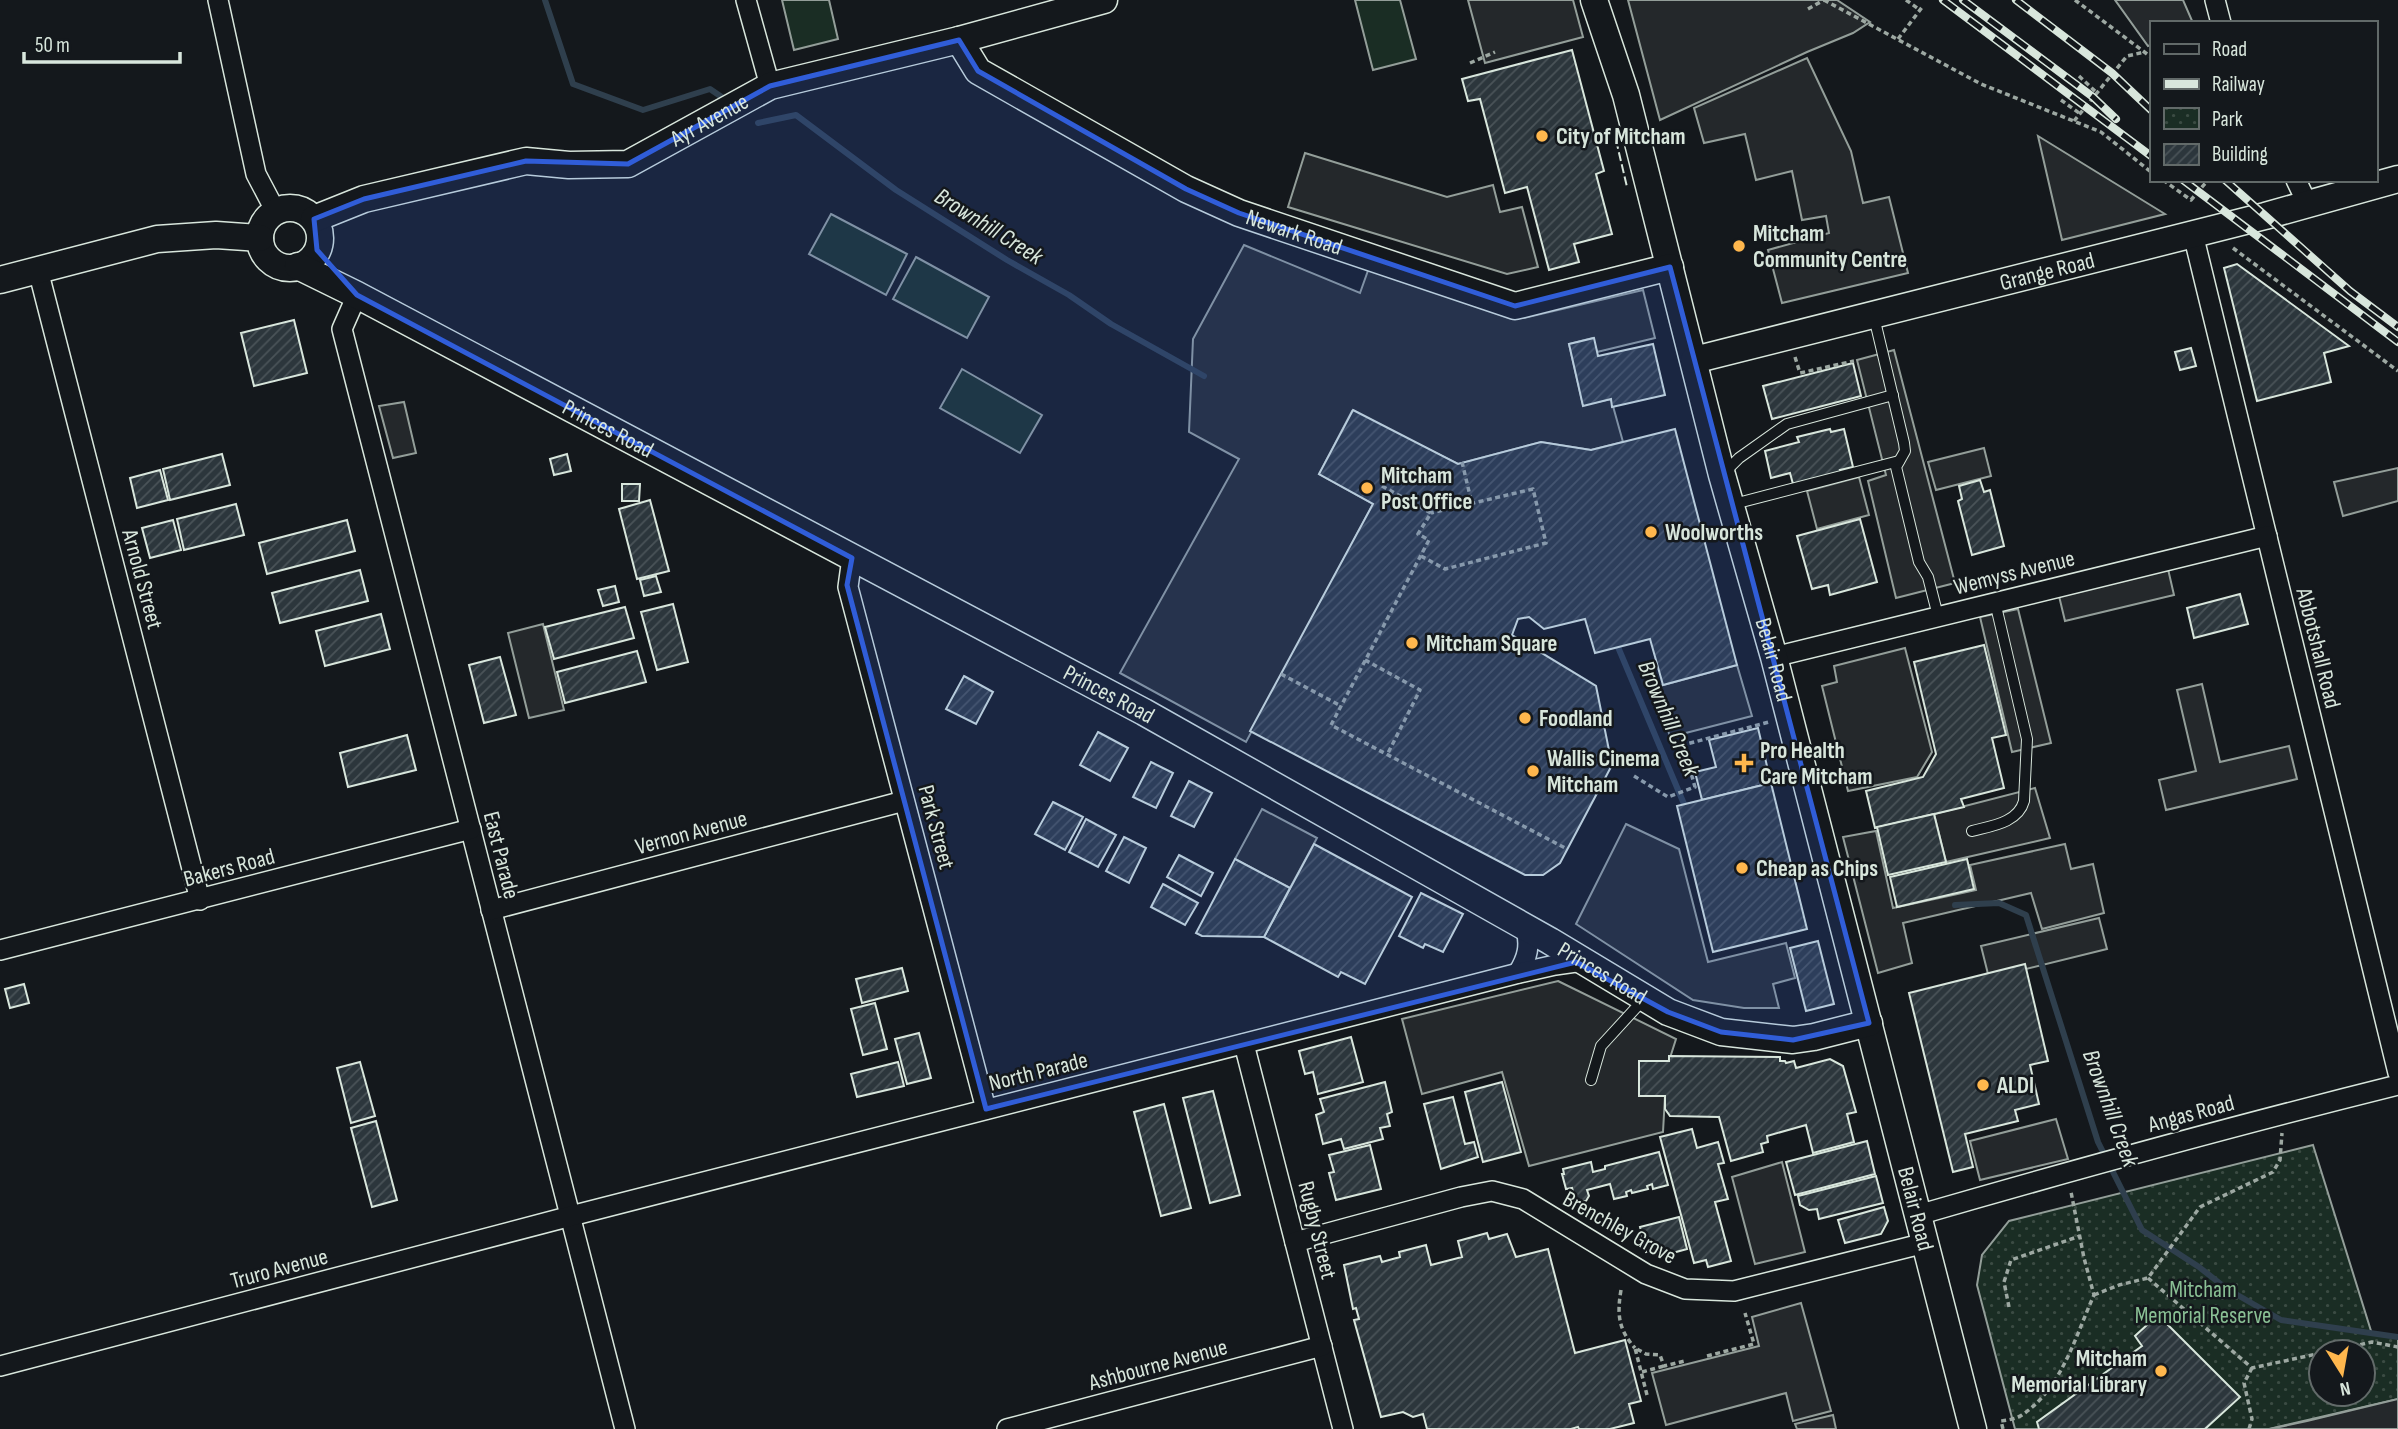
<svg xmlns="http://www.w3.org/2000/svg" width="2398" height="1429" font-family="'Sofia Sans Condensed',sans-serif">
  <defs>
    <pattern id="park-dots" width="8" height="8" patternUnits="userSpaceOnUse" patternTransform="scale(1.75)"><rect width="8" height="8" fill="#1a2d24"/><path d="M2 2h.1M6 6h.1" fill="none" stroke="#3b4b43" stroke-width="1.8" stroke-linecap="round"/></pattern>
    <pattern id="building-hatch" width="6" height="6" patternUnits="userSpaceOnUse" patternTransform="scale(1.75)"><rect width="6" height="6" fill="#2c363c"/><path d="M-1 1l2-2M0 6l6-6M5 7l2-2" fill="none" stroke="#4a5358"/></pattern>
  </defs>
  <rect width="100%" height="100%" fill="#14181c"/>
  <!-- park -->
  <path fill="url(#park-dots)" stroke="#939e99" stroke-width="2" fill-rule="evenodd" d="M2313,1145L2372,1334L2398,1338V1399L2269,1429H2015L1977,1285L1982,1255L2009,1221ZM2321,1352H2363V1394H2321Z"/>
  <!-- pitch -->
  <g fill="#1a2d24" stroke="#939e99" stroke-width="2">
    <polygon points="782,0 829,0 838,39 794,50"/>
    <polygon points="1355,0 1400,0 1416,59 1373,70"/>
    <polygon points="831,214 907,254 886,295 809,254"/>
    <polygon points="916,257 989,297 967,338 893,299"/>
    <polygon points="962,369 1042,415 1020,453 940,408"/>
  </g>
  <!-- parking -->
  <g fill="#24282b" stroke="#939e99" stroke-width="2">
    <polygon points="1468,0 1573,0 1583,37 1485,63"/>
    <polygon points="1628,0 1837,0 1870,22 1853,33 1807,52 1660,120"/>
    <polygon points="2115,0 2183,0 2193,23 2151,23 2151,45 2148,46"/>
    <polygon points="1807,58 1851,151 1863,203 1889,197 1908,273 1782,303 1768,250 1829,233 1826,216 1802,220 1792,171 1756,180 1745,134 1704,143 1694,108"/>
    <polygon points="2038,136 2165,214 2062,240"/>
    <polygon points="1305,153 1447,197 1493,185 1500,212 1522,207 1538,267 1507,274 1288,207"/>
    <polygon points="1244,245 1360,293 1370,265 1524,318 1643,290 1655,338 1597,352 1593,338 1569,344 1583,405 1611,399 1623,442 1591,450 1541,442 1458,464 1352,411 1319,474 1373,504 1246,742 1120,673 1239,459 1189,432 1193,339"/>
    <polygon points="1894,350 1955,583 1896,598 1868,481 1886,475 1857,360"/>
    <polygon points="404,402 416,453 393,458 379,406"/>
    <polygon points="1984,448 1991,476 1936,490 1928,462"/>
    <polygon points="2398,468 2398,501 2343,516 2334,482"/>
    <polygon points="1859,477 1869,515 1817,529 1807,491"/>
    <polygon points="2168,569 2174,595 2065,621 2059,596"/>
    <polygon points="2018,609 2051,743 2012,752 1980,617"/>
    <polygon points="543,624 564,710 529,718 508,633"/>
    <polygon points="1905,648 1932,752 1917,777 1848,791 1822,686 1837,682 1834,666"/>
    <polygon points="1737,665 1752,716 1670,737 1656,687"/>
    <polygon points="2202,684 2220,762 2289,746 2297,779 2166,810 2159,780 2196,771 2177,690"/>
    <polygon points="2035,788 2050,838 1946,862 1934,814"/>
    <polygon points="1262,809 1317,838 1290,888 1235,859"/>
    <polygon points="1626,824 1679,849 1708,962 1786,943 1795,978 1773,984 1779,1008 1744,1008 1693,1000 1576,924"/>
    <polygon points="1876,831 1893,908 1976,890 1970,865 2065,844 2071,869 2093,864 2104,913 2042,929 2031,893 1903,923 1912,963 1878,973 1843,837"/>
    <polygon points="2099,918 2107,949 1989,978 1981,946"/>
    <polygon points="1558,981 1676,1039 1669,1061 1639,1061 1639,1096 1665,1096 1663,1132 1529,1166 1502,1072 1422,1094 1402,1019"/>
    <polygon points="2056,1119 2068,1159 1980,1180 1970,1141"/>
    <polygon points="1782,1162 1805,1252 1755,1264 1732,1177"/>
    <polygon points="1801,1303 1831,1411 1793,1421 1786,1393 1666,1425 1652,1373 1759,1346 1752,1317"/>
    <polygon points="2398,1399 2398,1429 2270,1429 2307,1421"/>
    <polygon points="1833,1415 1836,1429 1797,1429 1795,1424"/>
  </g>
  <g fill="none" stroke-linecap="round" stroke-linejoin="round">
    <!-- stream -->
    <g stroke="#2f3f4d" stroke-width="6">
      <polyline points="545,0 573,84 643,110 710,89 729,102"/>
      <polyline points="758,123 796,115 896,190 1007,260 1069,295 1111,324 1204,376"/>
      <polyline points="1618,647 1684,804"/>
      <polyline points="1955,905 1999,903 2026,915 2098,1142 2142,1230 2199,1267 2227,1289 2281,1320 2398,1337"/>
    </g>
  </g>
  <!-- building -->
  <g fill="url(#building-hatch)" stroke="#d8e6dc" stroke-width="2">
    <polygon points="1572,50 1604,171 1596,174 1612,234 1574,244 1579,262 1549,270 1527,187 1505,193 1480,99 1468,101 1462,79"/>
    <polygon points="2237,264 2349,346 2324,353 2331,382 2257,401 2224,268"/>
    <polygon points="294,320 307,373 254,386 241,333"/>
    <polygon points="1594,338 1598,356 1653,344 1665,395 1612,407 1611,399 1583,406 1569,344"/>
    <polygon points="2191,348 2196,366 2180,370 2175,352"/>
    <polygon points="1853,363 1861,396 1772,419 1763,386"/>
    <polygon points="1353,410 1458,464 1541,442 1591,450 1675,429 1737,665 1663,685 1650,639 1595,653 1585,619 1544,629 1529,617 1518,619 1512,635 1596,686 1612,765 1560,863 1543,875 1525,875 1250,731 1373,504 1319,474"/>
    <polygon points="1830,429 1831,432 1844,429 1853,467 1840,470 1842,474 1793,484 1790,473 1771,478 1765,451 1799,442 1797,437"/>
    <polygon points="222,454 230,485 170,500 163,469"/>
    <polygon points="567,454 571,471 554,475 550,459"/>
    <polygon points="160,470 168,500 137,508 130,478"/>
    <polygon points="1980,480 1984,492 1990,490 2004,546 1972,555 1958,501 1962,499 1959,486"/>
    <polygon points="622,484 640,484 639,501 622,501"/>
    <polygon points="650,500 669,571 637,579 619,509"/>
    <polygon points="236,504 244,535 184,550 177,519"/>
    <polygon points="1860,519 1877,582 1830,595 1828,585 1812,589 1797,536"/>
    <polygon points="173,520 181,550 150,558 142,528"/>
    <polygon points="347,520 355,551 267,574 259,543"/>
    <polygon points="360,570 368,601 280,623 272,593"/>
    <polygon points="656,576 661,592 644,596 640,580"/>
    <polygon points="615,586 619,602 603,606 598,590"/>
    <polygon points="2240,594 2248,624 2194,638 2187,608"/>
    <polygon points="673,604 688,662 657,670 641,612"/>
    <polygon points="625,607 634,638 554,659 545,627"/>
    <polygon points="381,614 390,649 325,666 316,631"/>
    <polygon points="1984,645 2006,735 1992,738 2004,788 1961,799 1964,807 1875,828 1866,791 1923,777 1936,754 1914,662"/>
    <polygon points="637,651 646,682 565,703 557,672"/>
    <polygon points="500,657 516,715 484,723 469,665"/>
    <polygon points="964,676 993,692 976,724 946,709"/>
    <polygon points="1758,728 1771,783 1702,800 1695,772 1716,767 1709,740"/>
    <polygon points="1098,732 1128,748 1110,781 1080,765"/>
    <polygon points="407,735 416,770 348,787 340,753"/>
    <polygon points="1151,762 1173,773 1156,808 1133,797"/>
    <polygon points="1189,781 1212,793 1194,827 1171,816"/>
    <polygon points="1771,783 1807,929 1713,952 1677,806"/>
    <polygon points="1053,802 1083,817 1065,850 1035,834"/>
    <polygon points="1934,814 1946,862 1888,875 1877,827"/>
    <polygon points="1086,819 1116,835 1098,867 1069,852"/>
    <polygon points="1124,837 1146,848 1129,883 1106,871"/>
    <polygon points="1314,844 1412,897 1365,984 1341,972 1338,977 1264,937"/>
    <polygon points="1179,855 1213,873 1201,896 1167,877"/>
    <polygon points="1235,859 1290,888 1264,937 1202,936 1196,933"/>
    <polygon points="1967,859 1974,889 1897,907 1890,877"/>
    <polygon points="1163,884 1198,903 1185,925 1151,907"/>
    <polygon points="1421,893 1463,914 1443,952 1425,944 1423,948 1399,936"/>
    <polygon points="1818,941 1834,1004 1806,1011 1790,948"/>
    <polygon points="2025,964 2048,1061 2030,1065 2039,1104 2015,1110 2018,1121 1965,1134 1973,1167 1953,1172 1909,993"/>
    <polygon points="902,968 908,991 862,1003 856,979"/>
    <polygon points="24,984 29,1003 10,1008 5,989"/>
    <polygon points="875,1003 887,1049 863,1055 851,1009"/>
    <polygon points="919,1033 931,1078 907,1084 895,1039"/>
    <polygon points="1351,1037 1363,1082 1318,1094 1313,1072 1305,1074 1299,1051"/>
    <polygon points="1669,1056 1780,1057 1780,1061 1785,1061 1786,1063 1794,1061 1796,1068 1830,1059 1843,1066 1856,1112 1847,1114 1854,1142 1813,1153 1806,1125 1767,1136 1768,1142 1761,1144 1763,1152 1731,1161 1719,1117 1670,1116 1665,1109 1665,1096 1639,1096 1639,1061 1669,1061"/>
    <polygon points="360,1062 375,1116 351,1123 337,1068"/>
    <polygon points="898,1062 904,1086 857,1097 851,1074"/>
    <polygon points="1385,1082 1392,1112 1387,1114 1390,1126 1380,1128 1383,1139 1344,1149 1341,1139 1323,1144 1316,1115 1324,1112 1320,1099"/>
    <polygon points="1502,1082 1521,1152 1483,1162 1465,1092"/>
    <polygon points="1213,1091 1240,1195 1210,1203 1183,1098"/>
    <polygon points="1453,1097 1465,1144 1474,1142 1478,1157 1441,1169 1424,1104"/>
    <polygon points="1164,1104 1191,1208 1161,1216 1134,1112"/>
    <polygon points="376,1121 397,1200 372,1207 351,1128"/>
    <polygon points="1692,1129 1697,1148 1718,1142 1724,1163 1718,1164 1728,1199 1715,1202 1731,1261 1708,1267 1706,1260 1694,1263 1660,1137"/>
    <polygon points="1867,1141 1875,1174 1795,1195 1786,1162"/>
    <polygon points="1370,1145 1381,1189 1336,1200 1329,1173 1334,1172 1329,1155"/>
    <polygon points="1659,1152 1668,1185 1653,1189 1652,1184 1647,1186 1648,1189 1632,1193 1631,1190 1626,1192 1627,1196 1614,1199 1610,1184 1587,1190 1589,1196 1586,1201 1579,1203 1575,1199 1572,1188 1566,1189 1562,1174 1564,1174 1563,1169 1591,1162 1593,1172 1605,1169 1605,1166"/>
    <polygon points="1876,1176 1883,1203 1819,1219 1817,1209 1809,1210 1800,1205 1798,1196"/>
    <polygon points="1884,1207 1888,1221 1881,1234 1845,1243 1838,1220"/>
    <polygon points="1679,1217 1687,1249 1658,1257 1656,1249 1646,1252 1640,1227"/>
    <polygon points="1487,1233 1489,1239 1507,1234 1516,1257 1548,1249 1575,1353 1625,1340 1641,1401 1629,1404 1634,1423 1610,1429 1579,1429 1578,1427 1571,1429 1427,1429 1423,1414 1413,1417 1403,1412 1381,1417 1354,1320 1359,1319 1356,1308 1353,1309 1344,1265 1380,1256 1382,1262 1400,1257 1399,1252 1426,1245 1431,1265 1462,1257 1458,1241"/>
    <polygon points="2158,1315 2240,1397 2205,1429 2039,1429 2037,1422 2142,1346 2135,1336"/>
  </g>
  <g fill="none" stroke-linecap="round" stroke-linejoin="round">
    <!-- lane casing -->
    <g stroke="#d8e6dc" stroke-width="12">
      <g id="lane">
        <polyline points="1874,317 1904,443 1905,451 1896,467 1919,562 1928,577 1938,616"/>
        <polyline points="1725,472 1739,458 1787,424 1893,395"/>
        <polyline points="1730,505 1899,461"/>
        <path d="M1972,831C1991,826 2018,823 2024,801L2027,739L1995,602"/>
        <polyline points="1591,1080 1601,1046 1644,999"/>
      </g>
    </g>
    <!-- street casing -->
    <g stroke="#d8e6dc" stroke-width="22">
      <g id="street">
        <polyline points="218,0 256,174 276,212"/>
        <polyline points="746,0 770,86"/>
        <polyline points="2215,0 2221,23"/>
        <polyline points="2296,180 2308,205"/>
        <polyline points="2193,234 2398,1073"/>
        <polyline points="38,270 200,900"/>
        <polyline points="357,295 342,329 343,333 625,1429"/>
        <polyline points="852,558 848,587 986,1109"/>
        <polyline points="1774,657 2267,536"/>
        <polyline points="491,910 904,801"/>
        <polyline points="0,950 471,829"/>
        <path d="M1518,973C1528,957 1530,946 1526,928"/>
        <polyline points="1244,1044 1343,1429"/>
        <path d="M1918,1215C2077,1169 2237,1125 2398,1085"/>
        <polyline points="1295,1242 1461,1197 1492,1191 1523,1199 1646,1274 1685,1289 1734,1291 1925,1243"/>
        <polyline points="0,1366 571,1216 1515,974 1555,965 1583,961"/>
        <polyline points="1007,1429 1322,1346"/>
      </g>
    </g>
    <!-- secondary casing -->
    <g stroke="#d8e6dc" stroke-width="29">
      <g id="secondary">
        <path id="s1" d="M1594,0L1626,95L1722,475L1774,657L1973,1429"/>
        <path id="s2" d="M959,40L978,71L1186,189L1239,213L1515,306L1670,267"/>
        <circle cx="290" cy="238" r="30"/>
        <path id="s3" d="M314,219L364,199L526,161L569,165L628,164L770,86L959,40L1104,0"/>
        <path id="s4" d="M298,266L357,295L1144,712L1550,941L1668,1012L1721,1032L1793,1040L1814,1037L1869,1023"/>
        <polyline points="0,280 157,239 216,235 260,238"/>
        <path id="s5" d="M1694,360L2265,216L2398,179"/>
      </g>
    </g>
    <!-- path -->
    <g stroke="#9da8a2" stroke-width="3.5" stroke-dasharray="5 3.5" stroke-linecap="butt">
      <polyline points="1824,0 1981,84 2101,132 2151,172"/>
      <polyline points="1906,0 1920,10"/>
      <polyline points="2075,0 2151,57"/>
      <polyline points="1808,9 1824,0"/>
      <polyline points="1898,39 1923,6"/>
      <polyline points="1470,63 1495,52"/>
      <polyline points="2079,76 2097,93"/>
      <polyline points="2061,100 2079,113"/>
      <polyline points="2074,121 2127,56 2145,52"/>
      <polyline points="2163,180 2191,200 2208,180"/>
      <polyline points="2233,248 2398,371"/>
      <polyline points="1795,357 1800,373 1854,361"/>
      <polyline points="1462,462 1472,504"/>
      <polyline points="1382,486 1431,513 1418,534 1429,540 1331,725 1567,849"/>
      <polyline points="1421,556 1445,569 1546,543 1533,489 1431,513"/>
      <polyline points="1365,660 1420,690 1387,755"/>
      <polyline points="1281,674 1341,706"/>
      <polyline points="1634,776 1668,797 1695,787 1683,745 1769,722"/>
      <polyline points="2148,1278 2252,1368 2321,1353"/>
      <path d="M1621,1290C1617,1314 1618,1329 1635,1348"/>
      <polyline points="2094,1295 2119,1285 2148,1278 2200,1207 2273,1172 2280,1160 2282,1133"/>
      <polyline points="2009,1307 2004,1282 2011,1260 2080,1236"/>
      <polyline points="2327,1352 2372,1342 2398,1347"/>
      <polyline points="1707,1356 1754,1344 1745,1313"/>
      <polyline points="1642,1372 1664,1366"/>
      <polyline points="1647,1395 1635,1348 1646,1354 1660,1355 1664,1366 1685,1361"/>
      <path d="M2003,1429L2001,1421C2008,1420 2016,1419 2022,1415C2062,1388 2075,1337 2094,1295L2084,1258L2071,1192"/>
      <polyline points="2249,1429 2252,1419 2244,1383 2252,1368"/>
    </g>
    <!-- lane -->
    <use href="#lane" stroke="#14181c" stroke-width="10"/>
    <!-- street -->
    <use href="#street" stroke="#14181c" stroke-width="19"/>
    <!-- secondary -->
    <use href="#secondary" stroke="#14181c" stroke-width="26"/>
    <!-- rail casing -->
    <g stroke="#d8e6dc" stroke-width="8">
      <g id="rail">
        <polyline points="1943,0 2151,156"/>
        <polyline points="1963,0 2093,97 2116,119"/>
        <polyline points="2016,0 2112,73 2151,110"/>
        <polyline points="2183,180 2398,342"/>
        <polyline points="2225,180 2350,291 2398,327"/>
      </g>
    </g>
    <!-- rail -->
    <use href="#rail" stroke="#14181c" stroke-width="5" stroke-dasharray="16" stroke-linecap="butt"/>
    <!-- fence -->
    <polyline stroke="#d8e6dc" stroke-width="2" stroke-dasharray="9 3.5" stroke-linecap="butt" points="1616,140 1627,187"/>
  </g>
  <!-- marked area -->
  <path fill="#305dd8" fill-opacity="0.2" stroke="#305dd8" stroke-width="5" stroke-linejoin="round" d="M959,40L978,71L1186,189L1239,213L1515,306L1670,267L1869,1023L1793,1040L1721,1032L1668,1012L1576,962L986,1109L847,585L852,558L357,295L317,250L314,219L364,199L526,161L628,164L770,86Z"/>
  <!-- markers -->
  <g fill="#ffb74d" stroke="#14181c" stroke-width="2.5">
    <circle cx="1542" cy="136" r="7"/>
    <circle cx="1739" cy="246" r="7"/>
    <circle cx="1367" cy="488" r="7"/>
    <circle cx="1651" cy="532" r="7"/>
    <circle cx="1412" cy="643" r="7"/>
    <circle cx="1525" cy="718" r="7"/>
    <path d="M1740.5 752.5h7v7h7v7h-7v7h-7v-7h-7v-7h7z"/>
    <circle cx="1533" cy="771" r="7"/>
    <circle cx="1742" cy="868" r="7"/>
    <circle cx="1983" cy="1085" r="7"/>
    <circle cx="2161" cy="1371" r="7"/>
  </g>
  <g text-anchor="middle" stroke-width="5" stroke-linejoin="round" paint-order="stroke">
    <!-- street labels -->
    <g font-size="23" fill="#d8e6dc" stroke="#14181c">
      <text dy="8" stroke="none"><textPath href="#s3" startOffset="415">Ayr Avenue</textPath></text>
      <text dy="8" stroke="none"><textPath href="#s2" startOffset="392">Newark Road</textPath></text>
      <text dy="8" stroke="none"><textPath href="#s5" startOffset="364">Grange Road</textPath></text>
      <text dy="8" stroke="none"><textPath href="#s4" startOffset="350">Princes Road</textPath></text>
      <text transform="translate(2014 572) rotate(-14)" y="8">Wemyss Avenue</text>
      <text transform="translate(143 579) rotate(75)" y="8">Arnold Street</text>
      <text transform="translate(2319 648) rotate(76)" y="8">Abbotshall Road</text>
      <text dy="8" stroke="none"><textPath href="#s1" startOffset="684">Belair Road</textPath></text>
      <text dy="8" stroke="none"><textPath href="#s4" startOffset="917">Princes Road</textPath></text>
      <text transform="translate(937 827) rotate(75)" y="8">Park Street</text>
      <text transform="translate(691 832) rotate(-15)" y="8">Vernon Avenue</text>
      <text transform="translate(502 855) rotate(76)" y="8">East Parade</text>
      <text transform="translate(229 867) rotate(-15)" y="8">Bakers Road</text>
      <text dy="8" stroke="none"><textPath href="#s4" startOffset="1484">Princes Road</textPath></text>
      <text transform="translate(1038 1071) rotate(-14)" y="8">North Parade</text>
      <text transform="translate(2191 1113) rotate(-15)" y="8">Angas Road</text>
      <text dy="8" stroke="none"><textPath href="#s1" startOffset="1251">Belair Road</textPath></text>
      <text transform="translate(1620 1227) rotate(29)" y="8">Brenchley Grove</text>
      <text transform="translate(1318 1230) rotate(76)" y="8">Rugby Street</text>
      <text transform="translate(279 1268) rotate(-15)" y="8">Truro Avenue</text>
      <text transform="translate(1158 1364) rotate(-15)" y="8">Ashbourne Avenue</text>
    </g>
    <!-- poi labels -->
    <g font-size="23" font-weight="bold" fill="#d8e6dc" stroke="#14181c" text-anchor="start">
      <text x="1556" y="144">City of Mitcham</text>
      <text x="1753" y="241">Mitcham<tspan x="1753" dy="26">Community Centre</tspan></text>
      <text x="1381" y="483">Mitcham<tspan x="1381" dy="26">Post Office</tspan></text>
      <text x="1665" y="540">Woolworths</text>
      <text x="1426" y="651">Mitcham Square</text>
      <text x="1539" y="726">Foodland</text>
      <text x="1760" y="758">Pro Health<tspan x="1760" dy="26">Care Mitcham</tspan></text>
      <text x="1547" y="766">Wallis Cinema<tspan x="1547" dy="26">Mitcham</tspan></text>
      <text x="1756" y="876">Cheap as Chips</text>
      <text x="1997" y="1093">ALDI</text>
      <text x="2147" y="1366" text-anchor="end">Mitcham<tspan x="2147" dy="26">Memorial Library</tspan></text>
    </g>
    <!-- park labels -->
    <g font-size="23" fill="#8ac095" stroke="#14181c">
      <text x="2203" y="1297">Mitcham<tspan x="2203" dy="26">Memorial Reserve</tspan></text>
    </g>
    <!-- water labels -->
    <g font-size="24" font-style="italic" fill="#d8e6dc" stroke="#14181c">
      <text transform="translate(989 226) rotate(32)" y="8">Brownhill Creek</text>
      <text transform="translate(1669 718) rotate(67)" y="8">Brownhill Creek</text>
      <text transform="translate(2111 1108) rotate(70)" y="8">Brownhill Creek</text>
    </g>
  </g>
  <!-- legend -->
  <rect x="2150" y="21" width="228" height="161" fill="#14181c" stroke="#626a69" stroke-width="2"/>
  <rect x="2164" y="44" width="35" height="10" fill="#14181c" stroke="#626a69" stroke-width="2"/>
  <text x="2212" y="56" font-size="21" fill="#d8e6dc">Road</text>
  <rect x="2164" y="79" width="35" height="10" fill="#d8e6dc" stroke="#626a69" stroke-width="2"/>
  <text x="2212" y="91" font-size="21" fill="#d8e6dc">Railway</text>
  <rect x="2164" y="108" width="35" height="21" fill="url(#park-dots)" stroke="#626a69" stroke-width="2"/>
  <text x="2212" y="126" font-size="21" fill="#d8e6dc">Park</text>
  <rect x="2164" y="144" width="35" height="21" fill="url(#building-hatch)" stroke="#626a69" stroke-width="2"/>
  <text x="2212" y="161" font-size="21" fill="#d8e6dc">Building</text>
  <!-- north arrow -->
  <g transform="translate(2342 1373) rotate(169)"><circle r="33" fill="#14181c" stroke="#626a69" stroke-width="2"/>
  <path d="M0-5L12 26L0 18L-12 26Z" fill="#ffb74d"/>
  <text y="-10" font-size="19" font-weight="bold" text-anchor="middle" fill="#d8e6dc">N</text>
  </g>
  <!-- scale -->
  <path d="M24 52v10h156v-10" fill="none" stroke="#d8e6dc" stroke-width="3.5"/>
  <text x="35" y="52" font-size="21" fill="#d8e6dc" stroke="#14181c" stroke-width="5" paint-order="stroke">50 m</text>
</svg>
